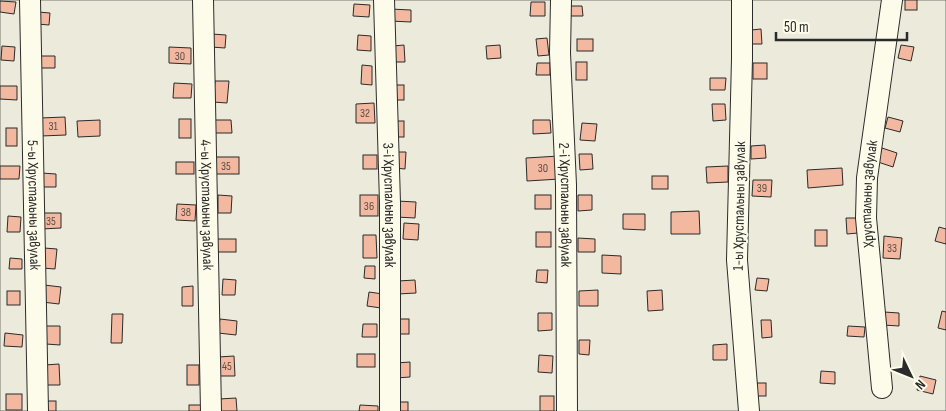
<svg xmlns="http://www.w3.org/2000/svg" width="946" height="411" font-family="'Sofia Sans Condensed',sans-serif">
  <rect width="100%" height="100%" fill="#fdfbea"/>
  <!-- green -->
  <rect fill="#ecebdb" stroke="#74746e" x="0" y="0" width="946" height="411"/>
  <!-- building -->
  <g fill="#f2b8a0" stroke="#2b2b2b">
    <rect x="905" y="0" width="12" height="10"/>
    <polygon points="0,1 16,2 14,14 0,12"/>
    <polygon points="531,2 545,2 545,16 530,16"/>
    <polygon points="354,4 370,5 369,17 353,16"/>
    <polygon points="569,6 582,6 583,16 569,16"/>
    <polygon points="390,9 411,10 411,22 390,21"/>
    <polygon points="38,12 50,13 49,25 37,24"/>
    <polygon points="761,29 762,44 752,44 751,30"/>
    <polygon points="212,34 226,35 225,48 211,47"/>
    <polygon points="358,35 371,36 371,51 357,50"/>
    <polygon points="547,38 549,55 538,56 536,39"/>
    <rect x="577" y="39" width="16" height="12"/>
    <polygon points="404,45 405,62 393,62 393,46"/>
    <polygon points="500,45 501,58 487,59 486,46"/>
    <polygon points="901,45 914,47 911,61 898,58"/>
    <polygon points="2,46 15,47 14,61 1,60"/>
    <polygon points="169,47 191,48 191,64 169,63"/>
    <polygon points="40,56 55,56 55,68 39,68"/>
    <rect x="576" y="62" width="11" height="18"/>
    <polygon points="537,63 550,63 550,75 536,75"/>
    <rect x="753" y="63" width="14" height="16"/>
    <polygon points="362,65 372,66 372,85 361,84"/>
    <polygon points="710,78 726,78 725,90 710,90"/>
    <polygon points="215,81 229,81 227,103 213,102"/>
    <polygon points="174,83 192,84 191,98 173,98"/>
    <rect x="392" y="85" width="12" height="15"/>
    <polygon points="0,86 17,86 17,100 0,99"/>
    <polygon points="374,103 375,123 356,123 356,104"/>
    <polygon points="712,104 725,104 726,120 713,121"/>
    <polygon points="65,117 66,135 41,136 40,118"/>
    <polygon points="888,117 903,121 900,132 885,128"/>
    <rect x="179" y="119" width="12" height="19"/>
    <polygon points="100,120 100,136 78,137 77,121"/>
    <polygon points="213,120 231,120 232,133 213,133"/>
    <polygon points="533,120 550,120 551,133 533,134"/>
    <rect x="391" y="121" width="13" height="16"/>
    <polygon points="582,123 597,124 595,141 580,140"/>
    <rect x="6" y="128" width="11" height="18"/>
    <polygon points="765,145 766,158 751,159 751,146"/>
    <polygon points="882,148 897,153 893,167 878,162"/>
    <polygon points="395,152 406,152 405,169 394,168"/>
    <polygon points="579,154 592,154 593,169 580,170"/>
    <rect x="363" y="155" width="14" height="14"/>
    <polygon points="559,156 560,179 527,181 526,158"/>
    <rect x="213" y="157" width="26" height="17"/>
    <rect x="176" y="162" width="18" height="12"/>
    <polygon points="0,166 20,166 19,179 0,179"/>
    <polygon points="728,166 728,182 707,183 706,167"/>
    <polygon points="842,168 843,185 808,188 807,170"/>
    <polygon points="41,173 56,174 56,187 41,187"/>
    <rect x="652" y="176" width="16" height="13"/>
    <polygon points="753,180 772,180 771,197 752,196"/>
    <polygon points="218,195 232,196 231,213 218,213"/>
    <rect x="360" y="195" width="18" height="21"/>
    <rect x="535" y="195" width="16" height="14"/>
    <polygon points="578,195 592,195 592,210 578,211"/>
    <polygon points="397,201 416,202 415,218 396,217"/>
    <polygon points="177,204 196,205 195,221 176,220"/>
    <polygon points="699,211 700,234 671,234 671,212"/>
    <polygon points="40,213 61,213 61,228 41,229"/>
    <polygon points="623,214 645,214 645,230 623,229"/>
    <polygon points="8,216 21,217 20,232 7,232"/>
    <polygon points="846,218 858,218 858,233 847,234"/>
    <polygon points="404,223 419,224 418,240 403,239"/>
    <polygon points="939,227 946,229 946,244 935,241"/>
    <rect x="815" y="230" width="12" height="16"/>
    <rect x="536" y="232" width="15" height="15"/>
    <polygon points="363,235 376,235 377,258 363,258"/>
    <polygon points="884,236 902,238 900,259 883,258"/>
    <polygon points="578,238 595,239 595,252 578,252"/>
    <rect x="217" y="239" width="19" height="13"/>
    <polygon points="44,248 57,249 55,269 42,268"/>
    <polygon points="602,255 621,256 621,274 602,273"/>
    <polygon points="10,258 22,259 22,269 9,269"/>
    <polygon points="365,266 375,266 375,279 364,278"/>
    <polygon points="537,270 548,270 547,283 536,282"/>
    <polygon points="757,278 769,279 767,291 755,290"/>
    <polygon points="223,279 236,280 235,295 222,295"/>
    <polygon points="415,280 416,293 398,294 398,281"/>
    <polygon points="44,285 61,287 59,304 42,302"/>
    <polygon points="193,286 193,306 182,306 182,287"/>
    <polygon points="598,290 598,306 579,306 579,291"/>
    <polygon points="662,290 663,310 648,311 647,291"/>
    <rect x="7" y="291" width="13" height="14"/>
    <polygon points="369,292 383,294 381,308 367,306"/>
    <polygon points="942,311 946,312 946,330 938,328"/>
    <polygon points="884,312 899,313 899,326 883,325"/>
    <polygon points="538,313 552,313 552,330 538,331"/>
    <polygon points="112,314 123,314 122,343 111,343"/>
    <polygon points="220,319 237,321 236,335 218,333"/>
    <rect x="396" y="319" width="13" height="15"/>
    <polygon points="761,320 771,320 772,337 762,338"/>
    <polygon points="363,324 377,324 377,337 362,337"/>
    <polygon points="46,326 60,326 60,345 46,344"/>
    <polygon points="848,326 865,327 864,337 847,336"/>
    <polygon points="5,333 23,335 22,347 4,346"/>
    <polygon points="579,340 590,340 589,355 579,354"/>
    <polygon points="727,344 727,360 713,360 713,345"/>
    <rect x="357" y="354" width="18" height="13"/>
    <polygon points="539,355 553,356 552,373 538,372"/>
    <polygon points="234,356 235,376 219,376 218,357"/>
    <polygon points="410,362 410,377 396,378 396,363"/>
    <polygon points="59,364 60,385 46,385 45,365"/>
    <rect x="187" y="365" width="12" height="20"/>
    <polygon points="821,371 835,372 835,384 820,383"/>
    <polygon points="920,376 936,380 933,394 917,390"/>
    <rect x="753" y="383" width="13" height="13"/>
    <rect x="6" y="394" width="16" height="16"/>
    <rect x="540" y="396" width="14" height="15"/>
    <polygon points="236,398 237,411 220,411 219,399"/>
    <rect x="45" y="401" width="11" height="10"/>
    <rect x="395" y="402" width="13" height="9"/>
    <rect x="189" y="405" width="13" height="6"/>
    <polygon points="360,405 378,406 378,411 359,411"/>
  </g>
  <g fill="none" stroke-linecap="round" stroke-linejoin="round">
    <!-- minor casing -->
    <g stroke="#2b2b2b" stroke-width="22">
      <g id="minor">
        <path id="s1" d="M30,0L38,411"/>
        <path id="s2" d="M203,0L211,411"/>
        <path id="s3" d="M384,0L390,203V411"/>
        <path id="s4" d="M561,0L560,53L566,185L567,411"/>
        <polyline points="742,0 742,59 737,260 749,411"/>
        <path id="s5" d="M882,388L866,218L867,178L892,0"/>
      </g>
    </g>
    <!-- minor -->
    <use href="#minor" stroke="#fdfbea" stroke-width="20"/>
  </g>
  <g text-anchor="middle" stroke-width="4" stroke-linejoin="round" paint-order="stroke">
    <!-- number labels -->
    <g font-size="12" fill="#5d4e48">
      <text x="180" y="60">30</text>
      <text x="365" y="117">32</text>
      <text x="53" y="130">31</text>
      <text x="226" y="170">35</text>
      <text x="543" y="172">30</text>
      <text x="762" y="192">39</text>
      <text x="369" y="210">36</text>
      <text x="186" y="216">38</text>
      <text x="51" y="225">35</text>
      <text x="892" y="252">33</text>
      <text x="227" y="370">45</text>
    </g>
    <!-- street labels -->
    <g font-size="15" fill="#2b2b2b" stroke="#fdfbea">
      <text dy="5" stroke="none"><textPath href="#s5" startOffset="195">Хрустальны завулак</textPath></text>
      <text dy="5" stroke="none"><textPath href="#s3" startOffset="205">3-і Хрустальны завулак</textPath></text>
      <text dy="5" stroke="none"><textPath href="#s4" startOffset="205">2-і Хрустальны завулак</textPath></text>
      <text dy="5" stroke="none"><textPath href="#s1" startOffset="205">5-ы Хрустальны завулак</textPath></text>
      <text dy="5" stroke="none"><textPath href="#s2" startOffset="205">4-ы Хрустальны завулак</textPath></text>
      <text transform="translate(739 206) rotate(-89)" y="5">1-ы Хрустальны завулак</text>
    </g>
  </g>
  <!-- north arrow -->
  <g transform="translate(911 376) rotate(133)" stroke="#fdfbea" stroke-width="4" paint-order="stroke">
  <path d="M0-4L9 19L0 12L-9 19Z" fill="#2b2b2b"/>
  <text y="-8" font-size="14" font-weight="bold" text-anchor="middle" fill="#2b2b2b">N</text>
  </g>
  <!-- scale -->
  <path d="M776 32v8h131v-8" fill="none" stroke="#2b2b2b" stroke-width="2.5"/>
  <text x="784" y="32" font-size="15" fill="#2b2b2b" stroke="#fdfbea" stroke-width="4" paint-order="stroke">50 m</text>
</svg>
